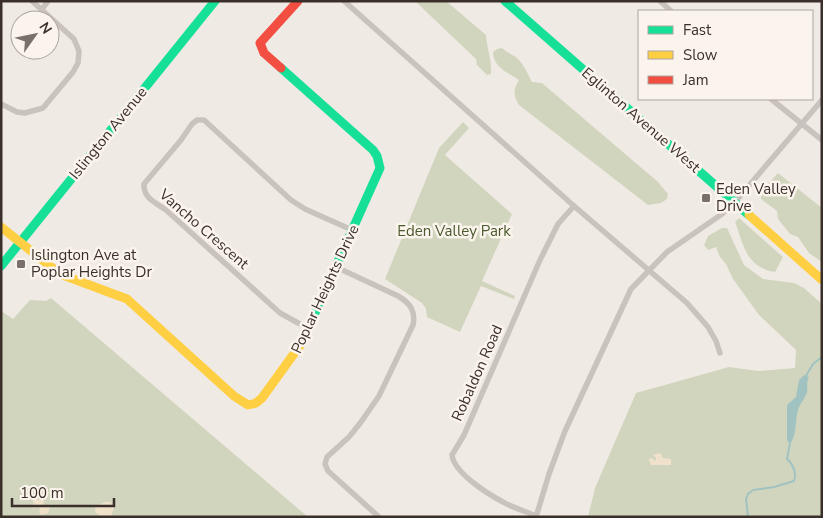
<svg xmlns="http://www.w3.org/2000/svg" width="823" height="518" font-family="'Nunito Sans',sans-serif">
  <rect width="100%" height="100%" fill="#f0eae4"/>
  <!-- green -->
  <g fill="#d2d5be">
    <path d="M415,1H446L486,35C487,48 492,61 491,74L487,75L477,65L476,59Z"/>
    <path d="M502,48C506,52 511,54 516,57C523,63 528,74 532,82L542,83L658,182L668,194L667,199L661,203L648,205L519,105C513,95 513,90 519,80C508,73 493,67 493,52L497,49Z"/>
    <polygon points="463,122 469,128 445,155 512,214 482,281 515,296 514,299 481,286 460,332 427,317 426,309 422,303 385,279 439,148"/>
    <polygon points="778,173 822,208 822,262 809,253 798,237 790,234 778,219 777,211 761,199 761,192"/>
    <path d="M739,218L783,257L775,272C746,267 744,246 735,222Z"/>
    <polygon points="722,228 727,228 744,265 763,279 794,283 804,288 822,304 822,517 588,517 595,488 636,393 729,367 758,371 795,368 796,350 759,315 733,279 726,264 720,257 716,247 708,250 704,245 708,236"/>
    <polygon points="51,298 308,517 1,517 1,311 13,319 30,300 46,301"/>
  </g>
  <!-- sand -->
  <g fill="#f0e1cb">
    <polygon points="660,453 663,458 671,459 671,465 651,465 649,459 651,458 656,461 656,458 653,455"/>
    <polygon points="34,497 37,498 38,501 41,498 44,498 43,507 49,505 50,507 48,513 41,515 39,512 40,509 38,506 35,508 32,507 34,503 32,499"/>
    <polygon points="105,502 110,502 114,507 111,517 102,517 95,512 96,506"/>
  </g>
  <!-- water -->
  <path fill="#a0c3c1" d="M804,375L809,377C806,382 808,387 807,392C805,399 800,403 798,410C795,420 797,435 790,444L787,440V405L796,397L799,380Z"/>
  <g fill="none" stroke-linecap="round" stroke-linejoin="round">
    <!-- stream -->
    <g stroke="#a0c3c1" stroke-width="2">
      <polyline points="806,376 813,364 822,357"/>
      <path d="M748,517L746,499L748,494L753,490L774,487L794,481C797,473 793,464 787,459L790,443"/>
    </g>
    <!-- street -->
    <g stroke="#c9c2bd" stroke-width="5.5">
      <polyline points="344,1 574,206 687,303 708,327 716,341 720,353"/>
      <polyline points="660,1 671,11"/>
      <polyline points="42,9 48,1"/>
      <polyline points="771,99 822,140"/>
      <polyline points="1,104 17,112 25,113 43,108 73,72 78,63 79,51 74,39 32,1"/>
      <path d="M336,267L398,296C410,303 416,311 413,325L379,396L361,422L349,437L327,457L325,464L328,471L379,517"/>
      <path d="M309,329L280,313L166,210C156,203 143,198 144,184L181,140L192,124L197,120H204L291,200L305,209L352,230"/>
      <path d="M536,516C525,511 513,508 503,502C488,494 454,473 452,455L464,435L540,260L558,224L574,206"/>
      <polyline points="536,517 549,474 565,431 631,289 667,252 722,214 735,202 822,100"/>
    </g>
    <!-- fast -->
    <g stroke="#16e098" stroke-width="9">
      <polyline points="505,1 749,215"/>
      <polyline points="281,68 373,150 377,156 380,168 310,324"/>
      <polyline points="1,266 215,1"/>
    </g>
    <!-- slow -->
    <g stroke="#ffcf43" stroke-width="9">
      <polyline points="749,215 822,280"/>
      <polyline points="1,227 60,274 127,299 234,396 248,405 256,403 262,398 301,344 310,324"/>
    </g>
    <!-- jam -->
    <polyline stroke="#f24e42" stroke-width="9" points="281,68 264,53 260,43 298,1"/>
  </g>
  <!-- markers -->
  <g fill="#7a706b" stroke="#fbf4ed" stroke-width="2">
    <rect x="701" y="193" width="10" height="10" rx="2.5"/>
    <rect x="16" y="259" width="10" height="10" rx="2.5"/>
  </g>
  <g text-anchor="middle" stroke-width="5" stroke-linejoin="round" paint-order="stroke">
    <!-- street labels -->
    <g font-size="15" fill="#3b2f2a" stroke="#fbf4ed">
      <text transform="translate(641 120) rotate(41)" y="5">Eglinton Avenue West</text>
      <text transform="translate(108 133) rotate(-51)" y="5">Islington Avenue</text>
      <text transform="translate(204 229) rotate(41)" y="5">Vancho Crescent</text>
      <text transform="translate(325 289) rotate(-65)" y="5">Poplar Heights Drive</text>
      <text transform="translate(477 373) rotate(-66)" y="5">Robaldon Road</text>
    </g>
    <!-- poi labels -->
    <g font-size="15" fill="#3b2f2a" stroke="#fbf4ed" text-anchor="start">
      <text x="716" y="194">Eden Valley<tspan x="716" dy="17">Drive</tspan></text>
      <text x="31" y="260">Islington Ave at<tspan x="31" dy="17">Poplar Heights Dr</tspan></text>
    </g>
    <!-- park labels -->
    <g font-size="15" fill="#4b5a2d" stroke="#fbf4ed">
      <text x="454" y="236">Eden Valley Park</text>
    </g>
  </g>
  <!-- border -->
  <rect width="823" height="518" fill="none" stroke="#3b2f2a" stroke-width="5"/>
  <!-- legend -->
  <rect x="638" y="10" width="175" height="90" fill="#fbf4ed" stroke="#aea59f"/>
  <rect x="648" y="26" width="25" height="8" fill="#16e098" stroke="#aea59f"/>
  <text x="683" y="35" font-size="15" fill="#3b2f2a">Fast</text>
  <rect x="648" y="51" width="25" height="8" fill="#ffcf43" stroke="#aea59f"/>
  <text x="683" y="60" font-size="15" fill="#3b2f2a">Slow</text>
  <rect x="648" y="76" width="25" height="8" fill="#f24e42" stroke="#aea59f"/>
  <text x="683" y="85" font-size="15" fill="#3b2f2a">Jam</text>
  <!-- north arrow -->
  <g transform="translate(35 35) rotate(57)"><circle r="24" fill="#fbf4ed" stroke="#aea59f"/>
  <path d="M0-4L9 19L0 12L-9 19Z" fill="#7a706b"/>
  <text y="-8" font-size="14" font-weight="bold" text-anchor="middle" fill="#3b2f2a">N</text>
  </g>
  <!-- scale -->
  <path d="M12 498v8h102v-8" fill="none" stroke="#3b2f2a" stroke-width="2.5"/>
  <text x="20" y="498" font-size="15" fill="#3b2f2a" stroke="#fbf4ed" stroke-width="4" paint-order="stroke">100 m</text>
</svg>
